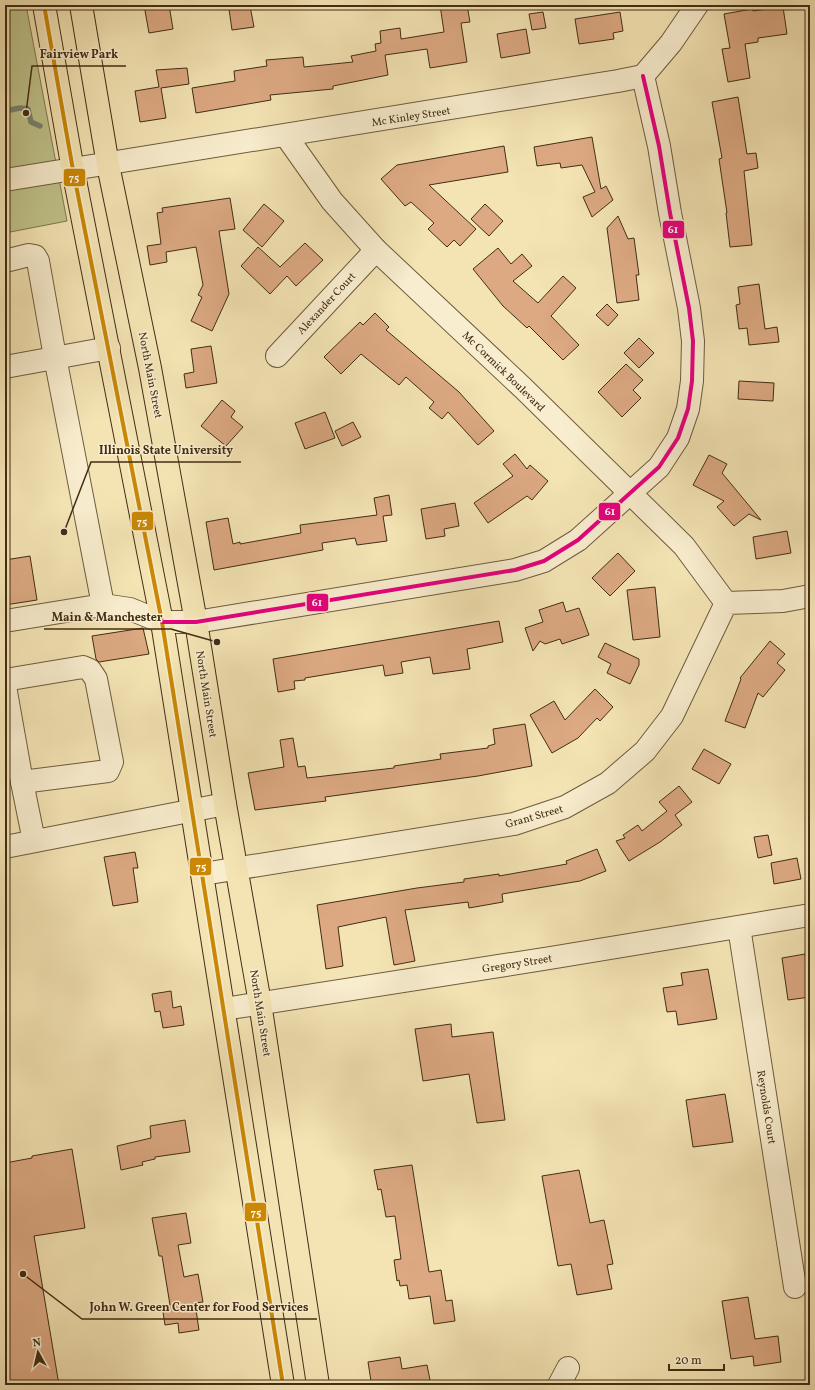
<svg xmlns="http://www.w3.org/2000/svg" width="815" height="1390" font-family="Vollkorn,serif">
  <rect width="100%" height="100%" fill="#f4e4b4"/>
  <filter id="stains"><feTurbulence type="fractalNoise" baseFrequency=".005" numOctaves="4"/><feColorMatrix values="0 0 0 0 .2 0 0 0 0 .09 0 0 0 0 .02 0 0 0 .5 -.17"/></filter>
  <radialGradient id="worn" r=".72"><stop offset=".6" stop-color="#630" stop-opacity="0"/><stop offset="1" stop-color="#630" stop-opacity=".3"/></radialGradient>
  <!-- green -->
  <polygon fill="#bfc38a" stroke="#807850" points="5,5 26,5 67,221 5,233"/>
  <g fill="none" stroke-linecap="round" stroke-linejoin="round">
    <!-- stream -->
    <polyline stroke="#788471" stroke-width="5.5" points="5,111 20,108 28,109 31,122 40,126"/>
  </g>
  <!-- building -->
  <g fill="#dca982" stroke="#422d15">
    <polygon points="144,5 169,5 173,29 149,33"/>
    <polygon points="440,5 467,5 470,22 461,23 467,62 430,68 427,49 385,55 388,75 333,86 333,89 270,95 271,100 196,113 192,88 235,81 234,71 267,66 266,60 303,57 304,67 353,62 351,56 376,51 375,44 381,43 380,31 400,28 401,39 444,32"/>
    <polygon points="250,6 254,27 232,30 229,9"/>
    <polygon points="783,7 787,34 758,38 758,42 745,44 750,78 728,82 722,49 730,48 724,14 752,9 753,11"/>
    <polygon points="543,12 546,28 532,30 529,14"/>
    <polygon points="620,12 623,31 613,33 614,39 579,44 575,19"/>
    <polygon points="526,29 530,53 501,58 497,34"/>
    <polygon points="187,68 189,84 161,88 166,118 140,122 135,91 159,87 156,70"/>
    <polygon points="738,97 747,154 756,153 758,168 744,171 752,245 730,247 726,213 727,213 719,159 722,158 712,102"/>
    <polygon points="592,137 601,189 606,186 613,200 592,217 583,197 595,192 582,165 561,168 560,163 537,166 534,147"/>
    <polygon points="504,146 508,172 429,185 476,229 460,246 454,240 447,247 428,229 434,223 411,202 405,206 381,179 397,165"/>
    <polygon points="230,198 235,229 219,231 229,294 212,331 191,321 202,297 198,295 203,285 196,247 166,252 167,262 150,265 147,246 161,244 157,213 163,212 162,208"/>
    <polygon points="264,204 284,221 262,247 243,230"/>
    <polygon points="485,204 503,221 489,236 471,219"/>
    <polygon points="618,216 628,239 634,238 639,275 636,275 639,300 617,303 607,228"/>
    <polygon points="305,243 323,260 296,286 287,276 270,294 241,266 258,247 280,267"/>
    <polygon points="498,248 511,264 522,254 532,266 513,281 538,303 563,276 576,288 551,316 579,345 563,360 529,326 527,328 503,306 473,269"/>
    <polygon points="759,284 765,329 777,327 779,342 749,345 747,328 739,329 736,305 740,304 738,287"/>
    <polygon points="607,304 618,315 608,326 596,315"/>
    <polygon points="375,313 389,327 386,330 459,392 494,431 478,445 448,412 442,419 429,408 434,402 406,377 399,385 361,354 341,374 324,357 360,322 363,325"/>
    <polygon points="639,338 654,353 639,368 624,353"/>
    <polygon points="211,346 217,383 186,388 184,374 194,372 191,349"/>
    <polygon points="626,364 643,380 633,390 641,398 622,417 598,392"/>
    <polygon points="739,381 774,383 773,401 738,399"/>
    <polygon points="222,400 235,411 231,417 243,427 226,446 201,426"/>
    <polygon points="325,412 335,438 305,449 295,423"/>
    <polygon points="353,422 361,437 342,446 335,431"/>
    <polygon points="515,454 527,469 530,465 548,481 532,500 527,496 488,523 474,503 513,476 503,464"/>
    <polygon points="709,455 727,464 722,473 761,520 749,514 734,526 717,507 724,501 693,485"/>
    <polygon points="389,495 392,515 383,516 387,541 357,545 355,538 322,543 323,550 214,570 206,522 228,518 233,544 240,542 240,544 301,533 300,525 377,515 374,498"/>
    <polygon points="455,503 459,526 444,529 445,536 426,539 421,509"/>
    <polygon points="787,531 791,553 756,559 753,537"/>
    <polygon points="618,553 635,571 610,596 592,578"/>
    <polygon points="30,556 37,600 5,605 5,560"/>
    <polygon points="655,587 660,637 633,640 627,590"/>
    <polygon points="563,602 566,612 579,608 589,635 562,644 560,639 545,644 540,641 533,651 525,628 543,622 539,610"/>
    <polygon points="499,621 503,642 467,649 470,669 433,674 430,657 401,662 403,673 385,676 383,665 305,678 305,680 294,681 295,689 278,692 273,659"/>
    <polygon points="143,628 149,654 99,662 96,659 92,636"/>
    <polygon points="770,641 785,654 777,663 785,670 763,697 758,693 745,728 725,721 741,679 740,678"/>
    <polygon points="605,643 639,659 639,665 630,684 607,673 611,664 598,657"/>
    <polygon points="595,689 613,707 600,721 597,718 578,738 552,753 530,715 554,701 565,720"/>
    <polygon points="525,724 532,766 478,776 325,797 326,801 255,810 248,773 284,767 280,740 293,738 298,767 305,766 307,778 394,768 394,766 441,759 440,754 488,748 488,746 495,744 493,729"/>
    <polygon points="704,749 731,764 719,784 692,769"/>
    <polygon points="679,786 692,802 675,815 682,825 660,842 629,861 616,841 625,838 623,835 638,825 642,831 667,811 659,802"/>
    <polygon points="768,835 772,855 758,858 754,837"/>
    <polygon points="597,849 606,871 580,881 502,894 503,902 469,908 468,902 405,910 415,961 394,965 386,917 338,927 343,966 326,969 317,905 417,888 464,882 464,879 499,874 499,876 567,864 566,861"/>
    <polygon points="135,852 138,868 133,868 138,902 113,906 104,857"/>
    <polygon points="797,858 801,879 774,884 771,863"/>
    <polygon points="805,954 807,969 810,969 810,997 788,1000 782,958"/>
    <polygon points="708,969 717,1019 678,1025 676,1011 667,1012 663,988 683,985 681,973"/>
    <polygon points="171,991 173,1008 181,1006 184,1025 163,1028 160,1011 155,1012 152,994"/>
    <polygon points="451,1024 452,1037 493,1032 505,1120 477,1123 469,1074 423,1081 415,1029"/>
    <polygon points="725,1094 733,1142 693,1147 686,1100"/>
    <polygon points="185,1120 190,1152 155,1157 155,1159 142,1162 143,1165 121,1170 117,1146 151,1138 150,1126"/>
    <polygon points="72,1149 85,1228 34,1236 59,1385 5,1385 5,1163 32,1158 32,1156"/>
    <polygon points="412,1165 429,1272 441,1270 446,1301 452,1300 455,1321 434,1324 430,1296 409,1299 407,1285 400,1286 399,1280 397,1281 394,1260 401,1259 395,1216 386,1217 381,1189 378,1190 374,1170"/>
    <polygon points="579,1170 590,1223 604,1220 613,1264 607,1265 612,1289 577,1295 571,1264 558,1266 542,1176"/>
    <polygon points="186,1213 191,1243 178,1245 184,1277 198,1274 203,1302 195,1303 199,1330 179,1333 178,1323 165,1325 162,1306 170,1305 162,1256 159,1256 152,1218"/>
    <polygon points="748,1297 755,1339 778,1336 781,1362 754,1366 753,1356 731,1359 722,1301"/>
    <polygon points="400,1357 402,1369 427,1365 431,1385 379,1385 378,1381 371,1381 368,1362"/>
  </g>
  <g fill="none" stroke-linecap="round" stroke-linejoin="round">
    <!-- minor casing -->
    <g stroke="#6e5b3d" stroke-width="24">
      <g id="minor">
        <polyline points="286,136 332,201 376,250 523,388 684,546 726,603"/>
        <polyline points="5,180 618,81 643,76 671,43 697,5"/>
        <polyline points="5,261 29,255 35,256 38,261 55,357 103,605"/>
        <polyline points="277,356 376,250"/>
        <polyline points="5,367 109,348"/>
        <polyline points="5,621 103,605 130,609 162,622 196,622 515,570 544,561 578,540 659,467 678,438 688,409 692,381 693,341 689,308 670,213 659,146 643,76"/>
        <polyline points="5,680 83,667 90,670 96,679 112,762 108,771 22,782 5,686"/>
        <polyline points="22,782 34,841"/>
        <polyline points="5,847 225,804"/>
        <polyline points="203,874 514,824 565,807 608,783 645,751 672,716 726,603 783,601 810,596"/>
        <polyline points="739,927 795,1287"/>
        <polyline points="224,1009 550,958 810,915"/>
        <polyline points="559,1385 568,1368"/>
      </g>
    </g>
    <!-- major casing -->
    <g stroke="#422d15" stroke-width="24">
      <g id="major">
        <polyline points="44,5 73,170 162,622 283,1385"/>
        <polyline points="81,5 108,165 150,368 196,622 225,804 260,1003 318,1385"/>
      </g>
    </g>
    <!-- minor -->
    <use href="#minor" stroke="#f8edce" stroke-width="22"/>
    <!-- major -->
    <use href="#major" stroke="#f4e4b4" stroke-width="22"/>
    <!-- bus-1 casing -->
    <g stroke="#f8edce" stroke-width="7">
      <polyline id="bus-1" points="44,5 73,170 162,622 283,1385"/>
    </g>
    <!-- bus-2 casing -->
    <g stroke="#f8edce" stroke-width="7">
      <polyline id="bus-2" points="162,622 196,622 515,570 544,561 578,540 659,467 678,438 688,409 692,381 693,341 689,308 670,213 659,146 643,76"/>
    </g>
    <!-- bus-1 -->
    <use href="#bus-1" stroke="#ca8805" stroke-width="4"/>
    <!-- bus-2 -->
    <use href="#bus-2" stroke="#e5007d" stroke-width="4"/>
  </g>
  <g text-anchor="middle" stroke-width="3" stroke-linejoin="round" paint-order="stroke">
    <!-- street labels -->
    <g font-size="11" fill="#422d15" stroke="#f8edce">
      <text transform="translate(411 116) rotate(-9)" y="4">Mc Kinley Street</text>
      <text transform="translate(326 303) rotate(-47)" y="4">Alexander Court</text>
      <text transform="translate(504 371) rotate(44)" y="4">Mc Cormick Boulevard</text>
      <text transform="translate(151 375) rotate(79)" y="4">North Main Street</text>
      <text transform="translate(207 694) rotate(81)" y="4">North Main Street</text>
      <text transform="translate(534 816) rotate(-16)" y="4">Grant Street</text>
      <text transform="translate(517 963) rotate(-9)" y="4">Gregory Street</text>
      <text transform="translate(261 1013) rotate(81)" y="4">North Main Street</text>
      <text transform="translate(767 1107) rotate(81)" y="4">Reynolds Court</text>
    </g>
  </g>
  <!-- callouts -->
  <path fill="none" stroke="#422d15" stroke-width="1.5" d="M26 113L32 66H126M64 532L91 462H241M217 642L171 629H44M23 1274L82 1319H317"/>
  <g fill="#422d15" stroke="#f8edce" stroke-width="1.5">
    <circle cx="26" cy="113" r="4"/>
    <circle cx="64" cy="532" r="4"/>
    <circle cx="217" cy="642" r="4"/>
    <circle cx="23" cy="1274" r="4"/>
  </g>
  <g font-size="12" text-anchor="middle" font-weight="bold" fill="#422d15" stroke="#f8edce" stroke-width="3" stroke-linejoin="round" paint-order="stroke">
    <text x="79" y="58">Fairview Park</text>
    <text x="166" y="454">Illinois State University</text>
    <text x="107" y="621">Main &amp; Manchester</text>
    <text x="199" y="1311">John W. Green Center for Food Services</text>
  </g>
  <g stroke="#f8edce" stroke-width="1.5">
    <rect x="63" y="168" width="23" height="19" rx="4" fill="#ca8805"/>
    <rect x="662" y="220" width="23" height="19" rx="4" fill="#e5007d"/>
    <rect x="598" y="502" width="23" height="19" rx="4" fill="#e5007d"/>
    <rect x="131" y="511" width="23" height="20" rx="4" fill="#ca8805"/>
    <rect x="306" y="593" width="23" height="19" rx="4" fill="#e5007d"/>
    <rect x="189" y="857" width="23" height="19" rx="4" fill="#ca8805"/>
    <rect x="244" y="1202" width="23" height="20" rx="4" fill="#ca8805"/>
  </g>
  <g font-size="11" text-anchor="middle" font-weight="bold" fill="#fff">
    <text x="74" y="181">75</text>
    <text x="673" y="233">61</text>
    <text x="610" y="515">61</text>
    <text x="142" y="525">75</text>
    <text x="317" y="606">61</text>
    <text x="201" y="870">75</text>
    <text x="256" y="1216">75</text>
  </g>
  <!-- margin -->
  <rect width="815" height="1390" fill="none" stroke="#f4e4b4" stroke-width="20"/>
  <rect x="6" y="6" width="803" height="1378" fill="none" stroke="#422d15" stroke-width="2"/>
  <rect x="10" y="10" width="795" height="1370" fill="none" stroke="#422d15"/>
  <!-- north arrow -->
  <g transform="translate(38 1352) rotate(352)" stroke="#f8edce" stroke-width="3" paint-order="stroke">
  <path d="M0-3L7 15L0 10L-7 15Z" fill="#422d15"/>
  <text y="-6" font-size="11" font-weight="bold" text-anchor="middle" fill="#422d15">N</text>
  </g>
  <!-- scale -->
  <path d="M669 1364v6h55v-6" fill="none" stroke="#422d15" stroke-width="2"/>
  <text x="675" y="1364" font-size="12" fill="#422d15" stroke="#f8edce" stroke-width="3" paint-order="stroke">20 m</text>
  <rect width="100%" height="100%" filter="url(#stains)"/>
  <rect width="100%" height="100%" fill="url(#worn)"/>
</svg>
